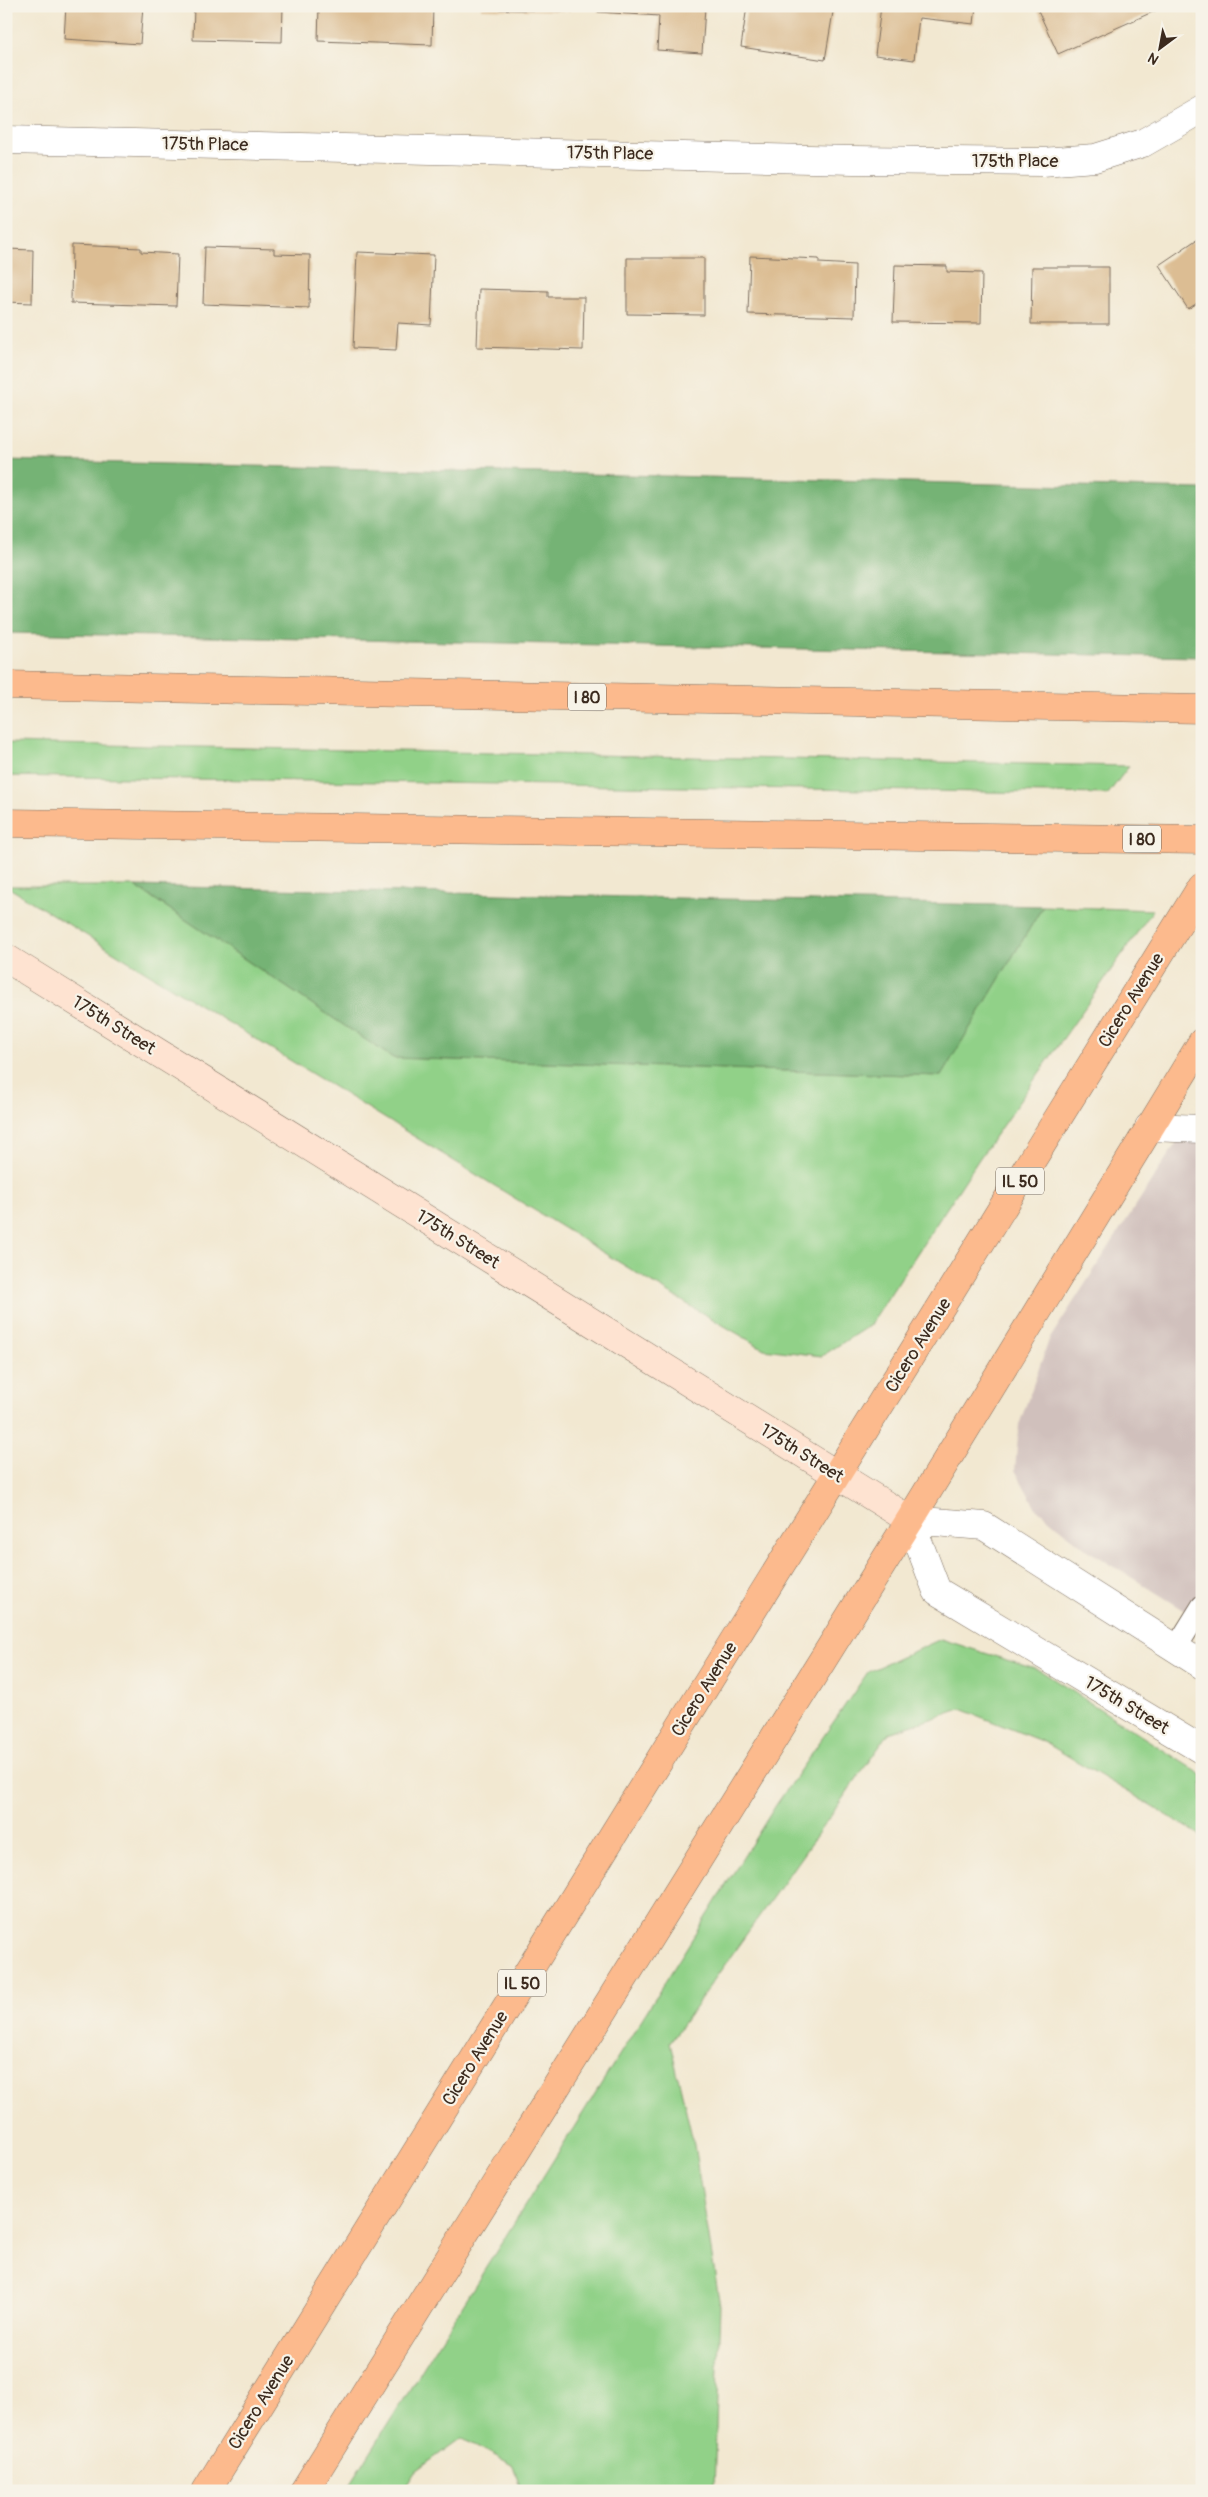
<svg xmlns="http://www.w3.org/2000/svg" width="1208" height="2497" font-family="Pangolin,sans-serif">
  <rect width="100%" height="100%" fill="#f7f3e8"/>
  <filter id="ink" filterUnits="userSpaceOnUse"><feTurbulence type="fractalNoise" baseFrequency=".02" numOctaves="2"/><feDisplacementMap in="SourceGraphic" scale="10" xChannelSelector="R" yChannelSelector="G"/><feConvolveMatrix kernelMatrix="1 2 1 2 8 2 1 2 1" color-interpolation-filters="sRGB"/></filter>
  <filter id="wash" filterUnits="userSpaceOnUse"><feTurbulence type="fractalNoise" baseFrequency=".0096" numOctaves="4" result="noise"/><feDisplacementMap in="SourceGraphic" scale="20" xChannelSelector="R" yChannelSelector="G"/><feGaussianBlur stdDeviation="1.12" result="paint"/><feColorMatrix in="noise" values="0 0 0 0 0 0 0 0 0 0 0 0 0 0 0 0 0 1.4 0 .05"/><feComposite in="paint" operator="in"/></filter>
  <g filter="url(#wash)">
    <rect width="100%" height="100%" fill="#f2e8d1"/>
    <!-- industrial -->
    <polygon fill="#d0c0bc" points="1202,1103 1202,1621 1087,1550 1036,1508 1015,1470 1019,1425 1049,1340"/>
    <!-- green -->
    <g fill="#91d188" stroke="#667e53">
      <polygon points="6,743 1129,766 1108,794 6,776"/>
      <polygon points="6,886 135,886 393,1058 941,1076 1043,906 1153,910 979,1159 870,1325 822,1356 764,1349 697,1310"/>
      <polygon points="941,1639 1041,1671 1202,1775 1202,1836 1046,1743 961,1709 889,1733 670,2042 694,2145 720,2306 714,2491 521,2491 513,2465 461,2438 415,2472 403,2491 346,2491 776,1805 868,1672"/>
    </g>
    <!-- forest -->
    <g fill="#74b374" stroke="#586e49">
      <polygon points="6,460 1202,489 1202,654 1200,657 6,633"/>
      <polygon points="135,886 1043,906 941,1076 393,1058"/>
    </g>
    <g id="blocks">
      <!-- building -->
      <g fill="#dcbd93">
        <polygon points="66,6 143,6 140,44 64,39"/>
        <polygon points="194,6 283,6 282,42 193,40"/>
        <polygon points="319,6 433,6 432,45 318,41"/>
        <polygon points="481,6 570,6 570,11 481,9"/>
        <polygon points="598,6 705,7 702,53 657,50 659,16 598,12"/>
        <polygon points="747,6 834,6 825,60 741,47"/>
        <polygon points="881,6 976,6 974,24 919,18 914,60 875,55"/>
        <polygon points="1036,6 1166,6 1058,54"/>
        <polygon points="1202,236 1202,300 1188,309 1159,265"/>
        <polygon points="72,245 141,248 141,252 178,254 176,306 71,303"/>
        <polygon points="205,247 274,249 274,254 310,255 309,308 203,304"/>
        <polygon points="6,249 33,250 32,303 6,302"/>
        <polygon points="357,252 434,255 431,325 398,323 396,350 353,348"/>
        <polygon points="750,256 819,259 819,263 855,265 854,317 748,314"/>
        <polygon points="627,258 704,258 704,315 627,314"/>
        <polygon points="895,265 947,266 947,272 982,273 981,323 893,322"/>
        <polygon points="1032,267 1109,267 1109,324 1031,324"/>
        <polygon points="479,289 548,291 548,297 584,297 583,350 477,347"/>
      </g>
    </g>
  </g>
  <g filter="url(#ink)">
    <use href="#blocks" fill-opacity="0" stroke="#7b6c5d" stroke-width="1"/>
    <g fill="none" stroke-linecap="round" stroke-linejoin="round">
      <!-- service casing -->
      <g stroke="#7b6c5d" stroke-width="23">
        <polyline id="service" points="1176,1648 1202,1606"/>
      </g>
      <!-- minor casing -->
      <g stroke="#7b6c5d" stroke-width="29">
        <g id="minor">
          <polyline points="6,140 853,160 1042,162 1095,158 1143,143 1202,109"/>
          <polyline points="1149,1127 1202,1129"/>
        </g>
      </g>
      <!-- tertiary casing -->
      <g stroke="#7b6c5d" stroke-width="29">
        <polyline id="tertiary" points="1202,1665 984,1526 910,1520 937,1591 1202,1750"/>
      </g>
      <!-- secondary casing -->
      <g stroke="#7b6c5d" stroke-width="29">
        <polyline id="secondary" points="6,958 910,1520"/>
      </g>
      <!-- primary casing -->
      <g stroke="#7b6c5d" stroke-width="29">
        <g id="primary">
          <polyline points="206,2491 1202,886"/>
          <polyline points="304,2491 910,1520 1202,1042"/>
        </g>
      </g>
      <!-- motorway casing -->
      <g stroke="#7b6c5d" stroke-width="29">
        <g id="motorway">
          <polyline points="6,685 1202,709"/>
          <polyline points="6,823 1202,840"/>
        </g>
      </g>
      <!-- service -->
      <use href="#service" stroke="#fff" stroke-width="21"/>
      <!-- minor -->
      <use href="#minor" stroke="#fff" stroke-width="28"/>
      <!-- tertiary -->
      <use href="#tertiary" stroke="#fff" stroke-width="28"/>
      <!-- secondary -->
      <use href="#secondary" stroke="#fee3d1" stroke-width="28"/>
      <!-- primary -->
      <use href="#primary" stroke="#fcba8d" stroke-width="28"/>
      <!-- motorway -->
      <use href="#motorway" stroke="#fcba8d" stroke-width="28"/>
    </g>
  </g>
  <g text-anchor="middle" stroke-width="4.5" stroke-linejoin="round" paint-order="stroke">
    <!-- shield labels -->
    <g fill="#f7f3e8" stroke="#73665b" stroke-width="1">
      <rect x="568" y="683.5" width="38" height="27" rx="4"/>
      <rect x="1123" y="825.5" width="38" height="27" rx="4"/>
      <rect x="996" y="1167.5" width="48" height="27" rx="4"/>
      <rect x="498" y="1969.5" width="48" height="27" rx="4"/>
    </g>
    <g font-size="16" font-weight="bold" fill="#3b2a1e">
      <text x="587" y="703">I 80</text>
      <text x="1142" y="845">I 80</text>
      <text x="1020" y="1187">IL 50</text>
      <text x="522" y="1989">IL 50</text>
    </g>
    <!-- street labels -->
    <g font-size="18" fill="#3b2a1e" stroke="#f7f3e8">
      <text transform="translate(205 144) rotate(1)" y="6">175th Place</text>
      <text transform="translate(610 153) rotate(1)" y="6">175th Place</text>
      <text x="1015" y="167">175th Place</text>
      <text transform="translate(1131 1000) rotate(-58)" y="6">Cicero Avenue</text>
      <text transform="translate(114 1025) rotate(32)" y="6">175th Street</text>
      <text transform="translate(458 1239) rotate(32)" y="6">175th Street</text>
      <text transform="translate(918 1345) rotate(-58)" y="6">Cicero Avenue</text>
      <text transform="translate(802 1453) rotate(32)" y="6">175th Street</text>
      <text transform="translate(704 1689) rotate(-58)" y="6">Cicero Avenue</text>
      <text transform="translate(1127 1705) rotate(31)" y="6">175th Street</text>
      <text transform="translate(475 2058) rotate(-58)" y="6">Cicero Avenue</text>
      <text transform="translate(261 2402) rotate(-58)" y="6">Cicero Avenue</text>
    </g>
  </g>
  <!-- margin -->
  <rect width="1208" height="2497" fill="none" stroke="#f7f3e8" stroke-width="25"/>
  <!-- north arrow -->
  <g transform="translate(1160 48) rotate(212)" stroke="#f7f3e8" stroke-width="4" paint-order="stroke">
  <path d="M0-4L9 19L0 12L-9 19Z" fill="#3b2a1e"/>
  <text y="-8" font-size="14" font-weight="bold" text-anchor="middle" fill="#3b2a1e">N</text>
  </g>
</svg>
